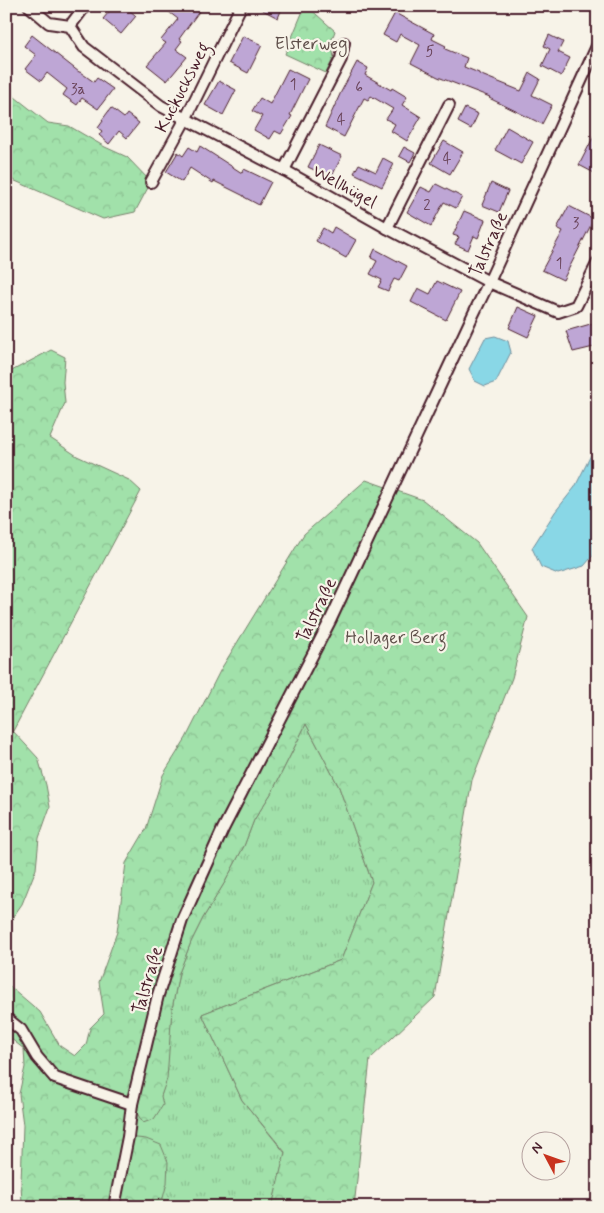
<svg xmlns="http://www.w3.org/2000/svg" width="604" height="1213" font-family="Mynerve,sans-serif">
  <defs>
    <pattern id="grass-tufts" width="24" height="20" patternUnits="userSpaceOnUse" patternTransform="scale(1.25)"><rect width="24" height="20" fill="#a1e1aa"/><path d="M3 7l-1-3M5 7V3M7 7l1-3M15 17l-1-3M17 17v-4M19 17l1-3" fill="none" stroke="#8cc192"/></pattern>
    <pattern id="forest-crowns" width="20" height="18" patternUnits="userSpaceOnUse" patternTransform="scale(1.25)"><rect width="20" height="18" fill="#a1e1aa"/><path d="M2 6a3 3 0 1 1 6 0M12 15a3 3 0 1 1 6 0" fill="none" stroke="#8cc192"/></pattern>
  </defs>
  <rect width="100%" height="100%" fill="#f7f3e8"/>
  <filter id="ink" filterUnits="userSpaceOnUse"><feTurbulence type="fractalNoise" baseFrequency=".02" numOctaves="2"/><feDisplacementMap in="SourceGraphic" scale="10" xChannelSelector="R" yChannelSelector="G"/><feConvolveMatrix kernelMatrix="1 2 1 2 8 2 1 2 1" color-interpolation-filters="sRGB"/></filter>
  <g filter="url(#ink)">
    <!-- grass -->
    <polygon fill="url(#grass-tufts)" stroke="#76806a" points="306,724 339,787 372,882 341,960 202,1014 242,1100 285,1153 272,1207 129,1207 130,1202 128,1137 132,1104 161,1096 166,1079 172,1009 179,973 191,942 203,918 225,882 244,846 254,820 272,792"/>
    <!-- forest -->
    <g fill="url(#forest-crowns)" stroke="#76806a">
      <polygon points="305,6 307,6 335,31 331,42 334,57 326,73 285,54"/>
      <polygon points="6,90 48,123 69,126 105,147 127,157 151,182 135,212 103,219 6,177"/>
      <polygon points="51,350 65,357 63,382 65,403 50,438 77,456 129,480 141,491 13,731 38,758 46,785 50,807 39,838 36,869 22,904 6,927 6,374"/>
      <polygon points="366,480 423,500 477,543 528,617 512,678 472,780 435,997 370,1059 354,1207 272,1207 285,1152 242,1100 202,1014 341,960 372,882 339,787 306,724 272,792 254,820 244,846 225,882 203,918 191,942 179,973 172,1009 167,1079 161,1096 163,1105 154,1119 143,1123 132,1105 114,1207 24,1207 22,1204 21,1183 23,1125 19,1094 25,1067 24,1049 6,1035 6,983 40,1012 60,1046 75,1056 86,1045 90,1028 104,1014 99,982 117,932 126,863 146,829 163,775 186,738 221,669 304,534"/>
      <polygon points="128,1137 146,1139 161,1145 168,1162 167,1183 163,1198 141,1205 130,1202 129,1207 114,1207"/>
    </g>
    <!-- water -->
    <g fill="#89d7e6" stroke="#708d9b">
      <polygon points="495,336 508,341 511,352 496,382 485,386 475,381 469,369 485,338"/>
      <polygon points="598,430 598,550 584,566 558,574 541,567 532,548 555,512 575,487 592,453"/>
    </g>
    <!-- building -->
    <g fill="#bea6d5" stroke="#4a1f2b">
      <polygon points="114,6 125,6 136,16 121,34 103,19"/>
      <polygon points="161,6 203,6 179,39 182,41 176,49 187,57 167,81 147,65 166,43 161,40 178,19"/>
      <polygon points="255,6 283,6 278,18"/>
      <polygon points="395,13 434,34 432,39 446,46 445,49 467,58 464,67 479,73 479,74 521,91 530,73 540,79 532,95 552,105 542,124 489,98 490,97 438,77 411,63 420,45 400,34 396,42 383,35"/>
      <polygon points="32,35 79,72 80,72 94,82 97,78 113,89 98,109 82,98 77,105 63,95 67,89 47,73 41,81 25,69 36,55 24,46"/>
      <polygon points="549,35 563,42 558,52 570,58 561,76 542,66 550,49 544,46"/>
      <polygon points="243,36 262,45 248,73 229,63"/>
      <polygon points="357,62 368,68 365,75 391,90 392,88 407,97 402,105 421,117 407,141 391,131 395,124 386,119 393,109 371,96 368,100 364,98 344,137 325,127 341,92"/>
      <polygon points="288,69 308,79 290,115 292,116 281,134 275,131 270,139 254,130 262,116 252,111 260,98 270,104"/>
      <polygon points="219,81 236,90 223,115 205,105"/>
      <polygon points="111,108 124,118 127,114 139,123 127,138 119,131 109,144 99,135 102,131 98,128 103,121 102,120"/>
      <polygon points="465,108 478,114 471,129 458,122"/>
      <polygon points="507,127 533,142 521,164 495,150"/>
      <polygon points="598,128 598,175 579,165"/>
      <polygon points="444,141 463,152 450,174 431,163"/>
      <polygon points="319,145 342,156 331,178 308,167"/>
      <polygon points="200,146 242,173 244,169 271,182 259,205 244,197 244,196 214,181 213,183 190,168 182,182 166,172 178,152 183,156 189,147 197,152"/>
      <polygon points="404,147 415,153 410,162 399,156"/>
      <polygon points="383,158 394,164 382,187 354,173 359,164 376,172"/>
      <polygon points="491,183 508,191 499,212 482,205"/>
      <polygon points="436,184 462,197 456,208 444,202 431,226 407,212 421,187 431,192"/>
      <polygon points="569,206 594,219 563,280 542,270 563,231 557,228"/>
      <polygon points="464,211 485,220 478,238 474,236 468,250 455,244 459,237 453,235"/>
      <polygon points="334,227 356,240 346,258 316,241 323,228 331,233"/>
      <polygon points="375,249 407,266 399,281 394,279 388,291 378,287 382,280 370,274 377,261 371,258"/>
      <polygon points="437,281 460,292 446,320 411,302 418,288 430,294"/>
      <polygon points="518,307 538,316 528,337 509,328"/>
      <polygon points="594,323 598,339 598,346 573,352 566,331"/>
    </g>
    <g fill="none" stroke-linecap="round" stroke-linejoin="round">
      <!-- minor casing -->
      <g stroke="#4a1f2b" stroke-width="14">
        <g id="minor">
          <polyline points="29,6 49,23 70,26 84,47 161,106 284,170 387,228 489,282 558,312 576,306 598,262"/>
          <polyline points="70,26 85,6"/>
          <polyline points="284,170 341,59 344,43"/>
          <polyline points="151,182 185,120 241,6"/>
          <polyline points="387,228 449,105"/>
          <polyline points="6,1018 21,1030 37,1057 55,1078 132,1104"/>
          <polyline points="114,1207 128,1137 132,1104 158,995 182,920 223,829 331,619 473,315 489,282 598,44"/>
        </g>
      </g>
      <!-- minor -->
      <use href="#minor" stroke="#f7f3e8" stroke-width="10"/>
    </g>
  </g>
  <g text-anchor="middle" stroke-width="4.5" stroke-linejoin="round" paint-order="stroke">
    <!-- number labels -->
    <g font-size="15" fill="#674156">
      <text x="430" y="56">5</text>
      <text x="293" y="89">1</text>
      <text x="359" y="92">6</text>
      <text x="78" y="94">3a</text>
      <text x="341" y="124">4</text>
      <text x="447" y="163">4</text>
      <text x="427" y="210">2</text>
      <text x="576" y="228">3</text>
      <text x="559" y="268">1</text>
    </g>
    <!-- park labels -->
    <g font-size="18" fill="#60504b" stroke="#f7f3e8">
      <text x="311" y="49">Elsterweg</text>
      <text x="396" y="643">Hollager Berg</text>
    </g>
    <!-- street labels -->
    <g font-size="18" fill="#4a1f2b" stroke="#f7f3e8">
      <text transform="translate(182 87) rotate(-63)" y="6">Kuckucksweg</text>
      <text transform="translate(345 186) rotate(29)" y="6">Wellhügel</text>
      <text transform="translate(488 244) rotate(-66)" y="6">Talstraße</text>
      <text transform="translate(316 610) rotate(-64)" y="6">Talstraße</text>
      <text transform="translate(147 980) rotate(-74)" y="6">Talstraße</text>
    </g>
  </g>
  <!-- margin -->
  <rect width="604" height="1213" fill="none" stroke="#f7f3e8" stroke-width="25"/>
  <rect x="12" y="12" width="579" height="1188" fill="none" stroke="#4a1f2b" stroke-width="2" filter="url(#ink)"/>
  <!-- north arrow -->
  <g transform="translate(546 1156) rotate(311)"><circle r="24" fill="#f7f3e8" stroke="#b29e9c"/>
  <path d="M0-4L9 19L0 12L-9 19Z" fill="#c8321e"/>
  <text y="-8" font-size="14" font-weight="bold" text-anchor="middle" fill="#4a1f2b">N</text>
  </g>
</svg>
